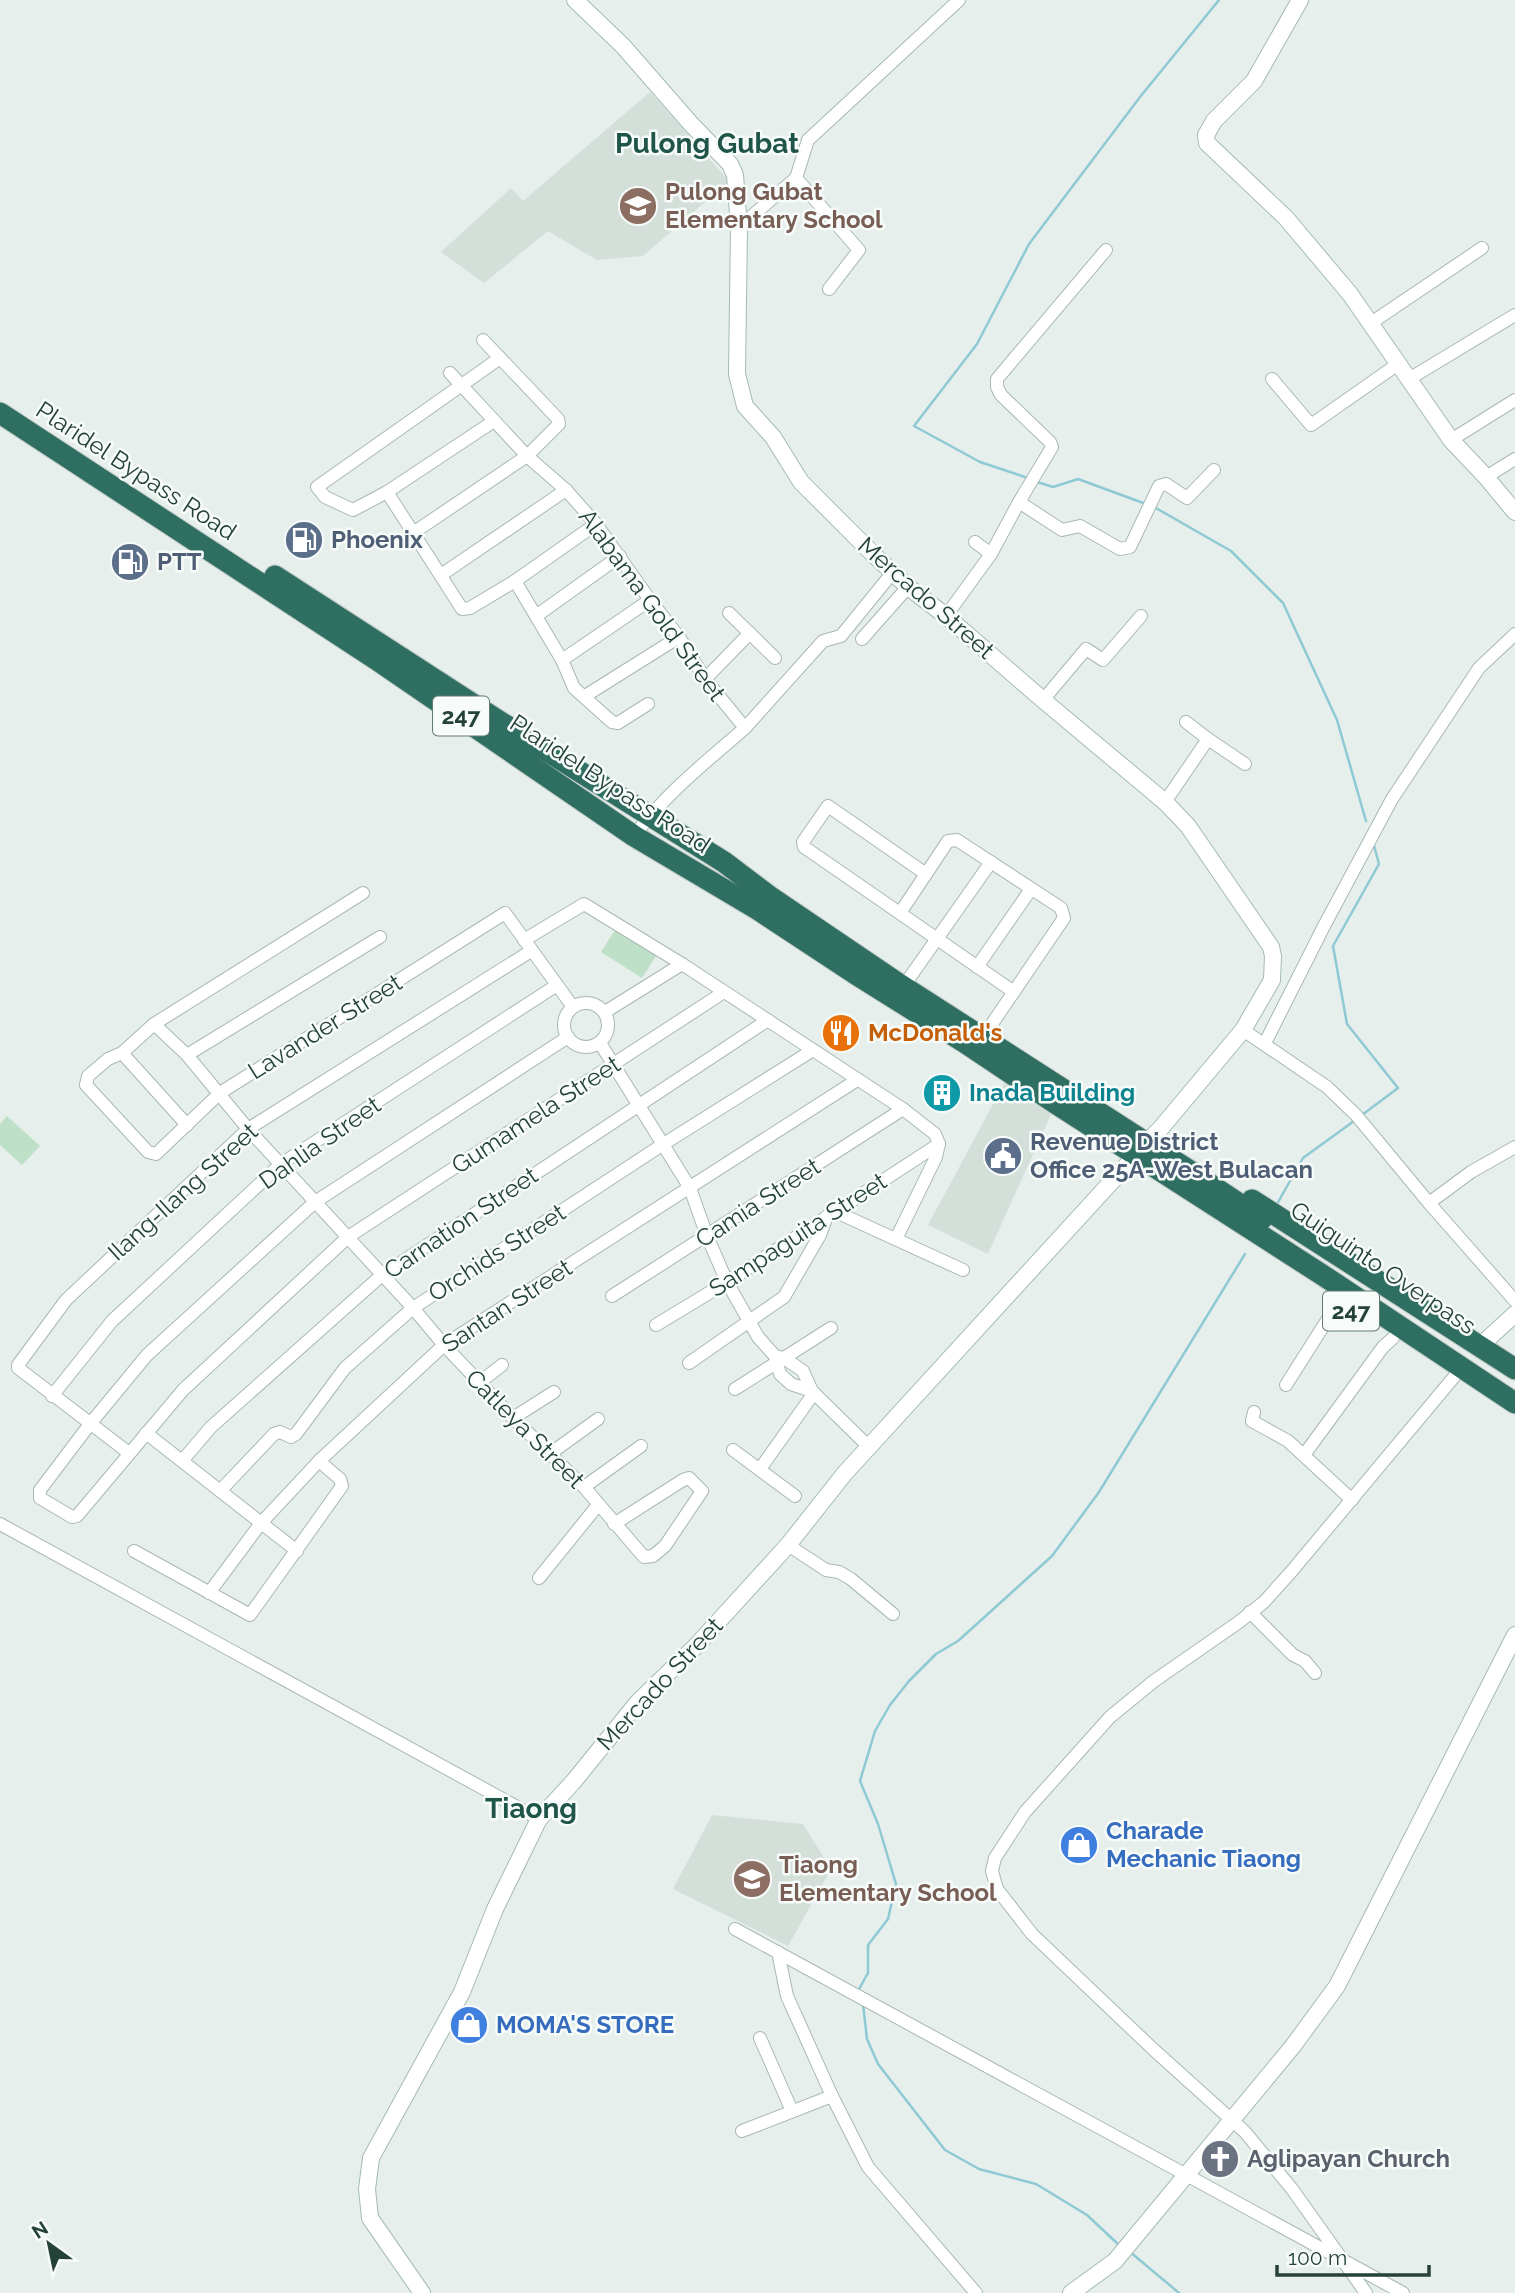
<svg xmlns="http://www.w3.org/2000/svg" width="1515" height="2293" font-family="Raleway,sans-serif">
  <rect width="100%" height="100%" fill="#e6efeb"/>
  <!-- built -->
  <g fill="#d4dfda">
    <polygon points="650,92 729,181 643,256 597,260 548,231 484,283 441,252 511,188 523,201"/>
    <polygon points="1005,1082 1052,1112 988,1254 928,1225"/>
    <polygon points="712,1815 803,1824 831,1869 788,1946 673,1889"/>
  </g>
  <!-- green -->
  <g fill="#bfe0c8">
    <polygon points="615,930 656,956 642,978 601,952"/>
    <polygon points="7,1116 40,1146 22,1165 0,1145 0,1124"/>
  </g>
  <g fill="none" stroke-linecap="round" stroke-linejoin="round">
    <!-- stream -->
    <g stroke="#8ec9d4" stroke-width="2.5">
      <polyline points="1028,478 980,462 914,426 977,344 1029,244 1140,97 1219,0"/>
      <polyline points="1037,482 1053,487 1078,479 1146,504"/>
      <polyline points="1154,507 1231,551 1283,603 1337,720 1366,821"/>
      <polyline points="1362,1115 1398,1088 1347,1024 1333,946 1379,864 1373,842"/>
      <polyline points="1277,1204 1303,1158 1354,1121"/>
      <polyline points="858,1991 868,1973 868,1945 888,1919 896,1884 878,1824 860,1781 875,1731 890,1705 909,1681 936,1654 958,1641 1052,1556 1099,1492 1245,1254"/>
      <polyline points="863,2004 867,2039 878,2064 945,2150 979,2169 1036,2184 1087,2215 1120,2246"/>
      <polyline points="1129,2251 1179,2293"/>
    </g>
    <!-- street casing -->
    <g stroke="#a8b8b2" stroke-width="14">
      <g id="street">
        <polyline points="796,178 859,250 829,289"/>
        <polyline points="739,227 796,178 808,140 959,0"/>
        <polyline points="1371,323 1482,248"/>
        <path d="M450,373L527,456L566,490L596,524L650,600L679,637L705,679L745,728C706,762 665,794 634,836"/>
        <polyline points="1272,379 1311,425 1398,364"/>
        <polyline points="1409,379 1515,315"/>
        <polyline points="494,421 387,492 353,510 325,497 317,487 500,358"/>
        <polyline points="1451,440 1515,400"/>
        <polyline points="1486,477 1515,459"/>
        <polyline points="387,492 462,609 470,608 515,581 596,524"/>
        <polyline points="1019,502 1062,530 1080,526 1120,549 1130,547 1159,486 1166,484 1187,498 1214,470"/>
        <polyline points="413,533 527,456 559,424 558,419 483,340"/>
        <polyline points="975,542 991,554"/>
        <polyline points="441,575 566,490"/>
        <polyline points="515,581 562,660 574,688 612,722 618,723 648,704"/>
        <polyline points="729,613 775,658"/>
        <polyline points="536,616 620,556"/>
        <polyline points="946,616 991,554 1019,502 1052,447 1050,442 1001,395 997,387 997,379 1106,250"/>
        <polyline points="862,639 908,587"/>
        <polyline points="562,660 650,600"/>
        <polyline points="705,679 750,633"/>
        <polyline points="585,696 679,637"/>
        <polyline points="1043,700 1086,649 1103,660 1141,616"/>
        <polyline points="745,728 823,641 841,636 893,572"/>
        <polyline points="1208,739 1245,764"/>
        <polyline points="1165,802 1208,739 1186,722"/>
        <polyline points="926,874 828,806 803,842 804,847 1014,992"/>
        <polyline points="363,893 154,1024 122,1053 108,1059 88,1076 86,1085 148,1152 156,1154 220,1093 505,913 573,1007"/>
        <polyline points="900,913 948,841 957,840 1061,908 1064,918 983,1037"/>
        <polyline points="524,940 584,904 682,964 903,1109 935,1134 939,1144"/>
        <polyline points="977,967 1031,889"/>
        <polyline points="903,987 991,862"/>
        <circle cx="586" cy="1025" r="22"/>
        <polyline points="605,1012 682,964"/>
        <polyline points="154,1024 187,1055 248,1129 413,1308 444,1345 513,1418 584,1487 644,1557 653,1556 665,1546 702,1491 689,1478 683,1480 614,1524"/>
        <polyline points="1243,1030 1327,1087 1356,1115 1429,1203 1515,1301"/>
        <polyline points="568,1037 315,1202 147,1355 90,1424 40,1490 40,1498 72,1517 77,1516 183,1390 348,1237 724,992"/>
        <polyline points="600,1043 690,1188 707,1236 727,1282 758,1337 775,1356 780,1374 791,1384 812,1391"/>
        <polyline points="1265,1043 1324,926 1392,799 1479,668 1515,634"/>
        <polyline points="122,1053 187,1125"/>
        <polyline points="187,1055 380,937"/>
        <polyline points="1429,1203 1471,1172 1515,1147"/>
        <polyline points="834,1211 963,1270"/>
        <polyline points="896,1239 936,1157 939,1144"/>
        <polyline points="612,1296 903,1109"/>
        <polyline points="656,1325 727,1282 939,1144"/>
        <polyline points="775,1356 784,1358 803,1371 812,1391 869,1447"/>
        <polyline points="689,1363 784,1297 820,1235 827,1216"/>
        <polyline points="479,1383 502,1365"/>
        <polyline points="1286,1385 1338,1303"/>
        <polyline points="735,1389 831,1328"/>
        <polyline points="52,1396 112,1321 281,1164 557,985"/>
        <polyline points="1254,1412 1252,1421 1288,1441 1352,1500"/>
        <polyline points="513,1418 554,1392"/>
        <polyline points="146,1433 297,1551"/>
        <polyline points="733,1450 795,1496"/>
        <polyline points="129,1453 18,1368 18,1365 66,1300 248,1129 531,951"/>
        <polyline points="551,1453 598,1419"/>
        <polyline points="1304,1455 1383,1347 1393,1338"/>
        <polyline points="182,1461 211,1427 382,1275 768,1020"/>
        <polyline points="760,1469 814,1393"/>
        <polyline points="584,1487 641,1446"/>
        <polyline points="220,1491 274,1434 280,1432 291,1437 296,1434 345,1368 413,1308 662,1145 813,1050"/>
        <polyline points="0,1524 539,1819"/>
        <polyline points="788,1545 826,1570 839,1572 851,1579 893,1614"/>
        <polyline points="134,1551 250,1615 342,1486 340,1479 319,1461"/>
        <polyline points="539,1578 598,1505"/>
        <polyline points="209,1593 261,1523 319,1461 444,1345 857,1080"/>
        <polyline points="1250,1612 1293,1655 1305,1661 1315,1673"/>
        <polyline points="735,1929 1403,2293"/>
        <polyline points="778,1952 787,1996 832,2096 868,2167 976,2293"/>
        <polyline points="760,2038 792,2111"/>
        <polyline points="742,2131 832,2096"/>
        <polyline points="1366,2293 1292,2189 1245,2132 1154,2050 1032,1934 997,1889 992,1871 995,1858 1025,1812 1110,1717 1154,1681 1239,1622 1264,1602 1291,1572 1454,1377"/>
      </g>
    </g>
    <!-- secondary casing -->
    <g stroke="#a4bbb3" stroke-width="18">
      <g id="secondary">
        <polyline points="575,0 623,46 691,124 730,164 735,175 739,227 737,374 745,406 773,437 801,482 872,553 908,587 946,616 1043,700 1165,802 1188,826 1271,947 1273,956 1272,980 1243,1030 1161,1128 1146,1143"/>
        <polyline points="1300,0 1254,81 1214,121 1206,135 1207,143 1286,218 1350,294 1451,440 1486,477 1515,512"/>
        <polyline points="1479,1347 1515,1314"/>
        <polyline points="422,2293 370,2218 367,2189 371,2158 462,1992 495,1909 539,1819 574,1781 638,1702 696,1646 788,1545 845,1473 1136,1155"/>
        <polyline points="1071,2293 1115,2261 1293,2046 1337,1986 1515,1635"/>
      </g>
    </g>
    <!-- highway casing -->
    <g stroke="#c2cac8" stroke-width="23">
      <g id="highway">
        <polyline points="0,413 377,660 634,836 757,909 854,973 964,1042 1055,1103 1324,1276 1515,1403"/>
        <polyline points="275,576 502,723 724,862 769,896 893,980 1187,1169 1262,1219"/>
        <polyline points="1252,1200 1515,1369"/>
      </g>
    </g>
    <!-- street -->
    <use href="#street" stroke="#fff" stroke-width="12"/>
    <!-- secondary -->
    <use href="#secondary" stroke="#fff" stroke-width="16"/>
    <!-- highway -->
    <use href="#highway" stroke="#2f6f62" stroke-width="21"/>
  </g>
  <!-- icons -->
  <defs>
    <g id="school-disc" transform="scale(2.0125)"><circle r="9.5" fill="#8d6e63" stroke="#f7fbf9"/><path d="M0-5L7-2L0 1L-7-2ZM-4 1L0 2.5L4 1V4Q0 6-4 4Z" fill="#fff"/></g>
    <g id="fuel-disc" transform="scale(2.0125)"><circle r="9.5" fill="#5c6f8a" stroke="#f7fbf9"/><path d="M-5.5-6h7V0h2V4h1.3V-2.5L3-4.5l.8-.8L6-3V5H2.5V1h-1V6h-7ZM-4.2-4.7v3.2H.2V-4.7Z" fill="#fff"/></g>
    <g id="restaurant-disc" transform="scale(2.0125)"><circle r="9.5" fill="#e8710a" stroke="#f7fbf9"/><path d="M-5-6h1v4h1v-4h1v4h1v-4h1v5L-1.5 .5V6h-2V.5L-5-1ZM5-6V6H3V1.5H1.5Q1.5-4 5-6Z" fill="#fff"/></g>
    <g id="building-disc" transform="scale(2.0125)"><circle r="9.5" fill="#0f9aa8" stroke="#f7fbf9"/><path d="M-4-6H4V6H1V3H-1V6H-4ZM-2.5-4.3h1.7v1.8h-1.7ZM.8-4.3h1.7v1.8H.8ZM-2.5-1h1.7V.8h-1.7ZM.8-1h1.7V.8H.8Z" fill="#fff"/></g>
    <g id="civic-disc" transform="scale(2.0125)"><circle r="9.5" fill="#5c6f8a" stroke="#f7fbf9"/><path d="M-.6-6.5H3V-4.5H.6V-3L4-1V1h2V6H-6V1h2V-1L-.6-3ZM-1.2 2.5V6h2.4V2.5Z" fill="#fff"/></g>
    <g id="shop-disc" transform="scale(2.0125)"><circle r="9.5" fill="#3f7fe0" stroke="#f7fbf9"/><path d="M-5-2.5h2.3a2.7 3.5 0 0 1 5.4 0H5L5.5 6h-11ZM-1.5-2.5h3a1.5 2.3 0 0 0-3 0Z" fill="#fff"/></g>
    <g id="church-disc" transform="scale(2.0125)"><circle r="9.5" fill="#6b7280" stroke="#f7fbf9"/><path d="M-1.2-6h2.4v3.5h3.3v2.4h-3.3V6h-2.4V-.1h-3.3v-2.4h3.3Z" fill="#fff"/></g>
  </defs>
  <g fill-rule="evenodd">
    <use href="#school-disc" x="638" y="206"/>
    <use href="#fuel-disc" x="304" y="540"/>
    <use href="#fuel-disc" x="130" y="562"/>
    <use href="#restaurant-disc" x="841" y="1033"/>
    <use href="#building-disc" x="942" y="1093"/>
    <use href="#civic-disc" x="1003" y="1156"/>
    <use href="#shop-disc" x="1079" y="1845"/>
    <use href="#school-disc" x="752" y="1879"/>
    <use href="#shop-disc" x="469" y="2025"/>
    <use href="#church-disc" x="1220" y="2159"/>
  </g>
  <g text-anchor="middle" stroke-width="5" stroke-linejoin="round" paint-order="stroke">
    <!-- shield labels -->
    <g fill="#f7fbf9" stroke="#637a73" stroke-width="2">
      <rect x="433" y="696.5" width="56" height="39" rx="5"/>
      <rect x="1323" y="1291.5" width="56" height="39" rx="5"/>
    </g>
    <g font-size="23" font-weight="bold" fill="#24423a">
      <text x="461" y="724">247</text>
      <text x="1351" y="1319">247</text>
    </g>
    <!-- education labels -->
    <g font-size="24" font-weight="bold" fill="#785e54" stroke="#f7fbf9" text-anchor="start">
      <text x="665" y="200">Pulong Gubat<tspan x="665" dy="28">Elementary School</tspan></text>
      <text x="779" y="1873">Tiaong<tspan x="779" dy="28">Elementary School</tspan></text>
    </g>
    <!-- street labels -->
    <g font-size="24" fill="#24423a" stroke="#f7fbf9">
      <text transform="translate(136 471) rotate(33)" y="8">Plaridel Bypass Road</text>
      <text transform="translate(926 598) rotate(41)" y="8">Mercado Street</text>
      <text transform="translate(652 605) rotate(54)" y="8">Alabama Gold Street</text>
      <text transform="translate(610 784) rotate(33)" y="8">Plaridel Bypass Road</text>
      <text transform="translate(325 1027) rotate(-32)" y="8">Lavander Street</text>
      <text transform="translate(536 1115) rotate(-33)" y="8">Gumamela Street</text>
      <text transform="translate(320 1143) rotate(-35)" y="8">Dahlia Street</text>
      <text transform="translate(183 1192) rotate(-42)" y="8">Ilang-Ilang Street</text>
      <text transform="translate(758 1203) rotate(-33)" y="8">Camia Street</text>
      <text transform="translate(461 1223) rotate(-34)" y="8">Carnation Street</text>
      <text transform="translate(798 1235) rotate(-33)" y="8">Sampaguita Street</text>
      <text transform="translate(497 1253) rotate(-33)" y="8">Orchids Street</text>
      <text transform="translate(1383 1268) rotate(34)" y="8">Guiguinto Overpass</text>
      <text transform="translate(507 1306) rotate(-33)" y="8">Santan Street</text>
      <text transform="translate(525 1429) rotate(45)" y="8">Catleya Street</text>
      <text transform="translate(660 1684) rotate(-47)" y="8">Mercado Street</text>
    </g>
    <!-- service labels -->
    <g font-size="24" font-weight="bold" fill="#4e5e75" stroke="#f7fbf9" text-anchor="start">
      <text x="331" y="548">Phoenix</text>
      <text x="157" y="570">PTT</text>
      <text x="1030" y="1150">Revenue District<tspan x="1030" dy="28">Office 25A-West Bulacan</tspan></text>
    </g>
    <!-- food labels -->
    <g font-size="24" font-weight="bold" fill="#c56008" stroke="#f7fbf9" text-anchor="start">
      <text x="868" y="1041">McDonald's</text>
    </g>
    <!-- culture labels -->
    <g font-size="24" font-weight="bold" fill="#0d838f" stroke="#f7fbf9" text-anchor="start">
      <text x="969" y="1101">Inada Building</text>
    </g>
    <!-- shop labels -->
    <g font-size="24" font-weight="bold" fill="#366cbe" stroke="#f7fbf9" text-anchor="start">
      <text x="1106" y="1839">Charade<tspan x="1106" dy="28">Mechanic Tiaong</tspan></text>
      <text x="496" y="2033">MOMA'S STORE</text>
    </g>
    <!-- worship labels -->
    <g font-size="24" font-weight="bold" fill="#5b616d" stroke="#f7fbf9" text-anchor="start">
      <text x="1247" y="2167">Aglipayan Church</text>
    </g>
    <!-- quarter labels -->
    <g font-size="28" font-weight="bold" fill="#1f5548" stroke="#f7fbf9">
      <text x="707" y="153">Pulong Gubat</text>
      <text x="531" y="1818">Tiaong</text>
    </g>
  </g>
  <!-- north arrow -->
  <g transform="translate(49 2244) rotate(327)" stroke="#f7fbf9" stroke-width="5" paint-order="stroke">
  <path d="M0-5L12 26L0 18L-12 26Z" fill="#24423a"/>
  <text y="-10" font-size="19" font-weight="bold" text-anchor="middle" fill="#24423a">N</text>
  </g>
  <!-- scale -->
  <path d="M1277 2265v10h152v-10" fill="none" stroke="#24423a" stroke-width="3.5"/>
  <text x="1288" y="2265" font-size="21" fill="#24423a" stroke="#f7fbf9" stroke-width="5" paint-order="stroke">100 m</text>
</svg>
